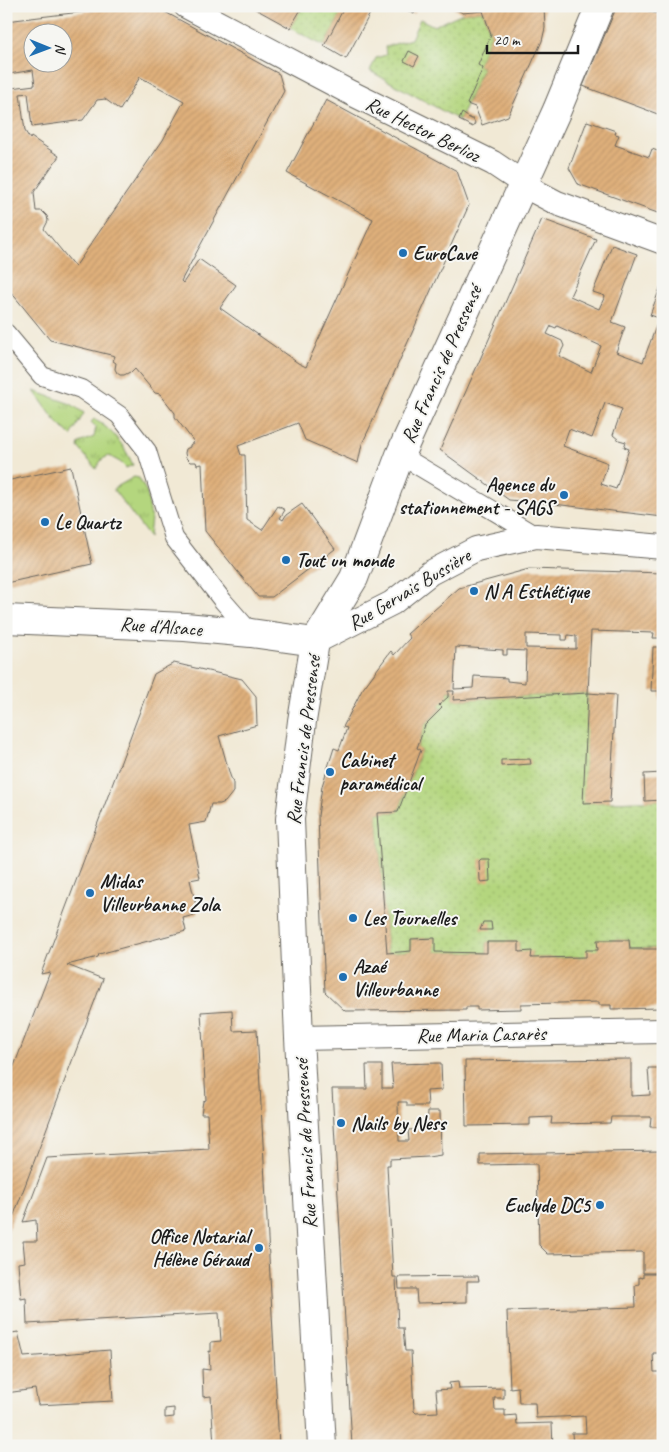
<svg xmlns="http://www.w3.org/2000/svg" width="669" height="1452" font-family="Caveat,sans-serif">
  <defs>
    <pattern id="grass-tufts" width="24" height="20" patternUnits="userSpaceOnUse" patternTransform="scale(1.25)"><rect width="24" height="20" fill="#b4d67e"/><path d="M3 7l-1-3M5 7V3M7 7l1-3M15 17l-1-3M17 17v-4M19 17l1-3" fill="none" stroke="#9ab76c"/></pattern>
    <pattern id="garden-dots" width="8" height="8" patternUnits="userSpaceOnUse" patternTransform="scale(1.25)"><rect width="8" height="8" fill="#b4d67e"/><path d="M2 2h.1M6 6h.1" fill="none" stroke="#9ab76c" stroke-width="1.8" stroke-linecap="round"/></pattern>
    <pattern id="building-hatch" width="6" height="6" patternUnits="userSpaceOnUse" patternTransform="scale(1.25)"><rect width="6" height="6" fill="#dfb07b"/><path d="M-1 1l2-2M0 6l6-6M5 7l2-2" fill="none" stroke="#bf976a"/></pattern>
  </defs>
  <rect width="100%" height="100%" fill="#f6f6f2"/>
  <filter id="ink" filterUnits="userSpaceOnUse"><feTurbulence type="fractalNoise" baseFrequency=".02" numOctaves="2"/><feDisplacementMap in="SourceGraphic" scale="10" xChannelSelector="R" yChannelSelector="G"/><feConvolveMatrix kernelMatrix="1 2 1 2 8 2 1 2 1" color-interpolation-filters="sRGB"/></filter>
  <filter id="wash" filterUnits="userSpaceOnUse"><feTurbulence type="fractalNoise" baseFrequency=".0096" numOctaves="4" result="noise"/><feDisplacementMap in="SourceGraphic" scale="20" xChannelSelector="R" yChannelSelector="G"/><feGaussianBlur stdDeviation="1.12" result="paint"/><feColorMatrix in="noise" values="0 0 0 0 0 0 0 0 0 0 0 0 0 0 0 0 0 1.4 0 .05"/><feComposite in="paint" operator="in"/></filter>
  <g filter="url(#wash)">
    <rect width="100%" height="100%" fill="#f1e9d5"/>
    <!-- grass -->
    <g fill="url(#grass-tufts)" stroke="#68794d">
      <polygon points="34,391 71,404 84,413 71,436 55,420"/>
      <path d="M94,419C113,430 124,445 133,465L126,468L120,462L109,456L102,459L96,469L78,447L79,443L94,437L96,427L91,422Z"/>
      <polygon points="134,477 139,478 147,493 151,518 149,537 113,489"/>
    </g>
    <!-- garden -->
    <g fill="url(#garden-dots)" stroke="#68794d">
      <polygon points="303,6 345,6 324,46 290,28"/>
      <polygon points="483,11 491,35 478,65 483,68 459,120 370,71 376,58 386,55 385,47 411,39 420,19 434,26 463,13"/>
      <polygon points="448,691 454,691 453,700 588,693 584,803 663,800 663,948 630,949 629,940 598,940 598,950 586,957 531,958 531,952 519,952 519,942 487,942 487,953 435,952 434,938 411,939 411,951 387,953 377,813 398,812 421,750 417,748 425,725 442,708 439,705 447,697"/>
    </g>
    <g id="blocks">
      <!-- building -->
      <g fill="url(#building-hatch)" fill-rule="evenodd">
        <path d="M131,6H154L279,74L284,91L181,281L183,283L199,259L236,285L220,308L298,363L306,367L373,219L287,173L326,100L457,171L469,205L370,427L362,444L358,463L305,440L298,423L238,446L241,455H245L247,520L262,530L278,506L285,510L280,518L283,520L286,515L302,504L335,549L272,597H258L205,531L202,464L197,465L196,462H190L186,458L185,453L186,449L190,447V445L194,442L175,417V413L160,394L155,393L135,369L131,373L130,372L124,375H120L117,373L115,369L116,363L113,361L115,356L50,340L6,286V21ZM32,32H62V62H32ZM33,70L35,85L11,88L9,74ZM140,77L184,101L163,140L75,267L44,229L48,221L47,216L42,211H36L34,192L59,156L31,137L30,139L25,131L20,94L28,93L32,127L83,120L97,100L105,99L120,110Z"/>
        <polygon points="250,6 303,6 290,28"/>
        <polygon points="345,6 374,6 346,59 324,46"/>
        <polygon points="400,6 418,6 414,14"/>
        <polygon points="449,6 544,6 545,28 542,41 508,116 482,125 475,107 467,104 483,68 478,65 491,35 483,11 463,13"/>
        <polygon points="617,6 635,6 663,16 663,116 583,86"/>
        <polygon points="409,51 419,56 414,66 404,61"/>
        <polygon points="462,113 471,119 473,119 475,123 473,127 459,120"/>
        <polygon points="587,121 616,131 615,134 619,135 615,145 649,157 652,149 663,153 663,215 578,184 569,168"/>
        <path d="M542,219L596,239L570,296L599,309L605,296L593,292L612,245L637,254L612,322L625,327L616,352L643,362L659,318L650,315L663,280V517L545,503L509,500L440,450ZM551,326L556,328L557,326L601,346L591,372L559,356L564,346L562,341L547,334ZM605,403L622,409L613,435L619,440L626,442L624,447L629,449L616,489L601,484L608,463L563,446L569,429L592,438Z"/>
        <polygon points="71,467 92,564 6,583 6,481"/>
        <path d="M529,569L663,573V638H653L654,633L591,631L588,693L453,700L454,691H448V697L439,705L442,708L425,725L417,748L421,750L398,812L377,813L387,953L411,951V939L435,938V952L487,953V942H519V952L532,951L531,958L586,957V950H598L597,940H629L630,949H663V1008L611,1009V1005H599V1002L521,1004V1009L477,1010V1007H466V1010L345,1011L325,992L321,897L318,816L322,786L334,748L339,750L347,728L343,727L362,690L390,652L391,651L394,655L410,638L407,634L459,588ZM526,634L562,635V640H567L568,635L576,636V649L526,648ZM456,647L503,650V655H507V650L526,651L525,683L507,681V678L474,676L473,688L454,689Z"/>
        <polygon points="653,647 663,647 663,717 661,717 660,691 651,691"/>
        <polygon points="174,663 242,679 256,696 257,725 219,736 230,775 233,783 233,792 225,802 220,804 211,804 206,822 189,825 200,878 190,880 198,914 183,918 186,931 99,954 98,957 67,965 103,979 6,1236 6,1087 50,972 41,974 42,971 154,674"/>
        <polygon points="588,693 616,695 610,802 583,803"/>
        <polygon points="530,759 531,764 501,766 501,760"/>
        <polygon points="663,773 663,800 645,801 644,774"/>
        <polygon points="481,859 489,859 490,881 481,882 480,880 479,861"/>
        <polygon points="483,922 491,922 492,930 480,930"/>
        <polygon points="232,1010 233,1031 257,1030 279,1446 214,1446 211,1396 203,1397 202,1369 210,1370 209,1351 211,1352 211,1342 221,1341 219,1313 27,1324 26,1298 21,1299 18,1263 25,1262 23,1241 37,1241 36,1220 23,1222 47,1158 209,1149 207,1114 201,1114 203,1101 206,1100 201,1012"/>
        <polygon points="631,1059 631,1096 650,1095 648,1068 663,1068 663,1127 650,1127 651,1117 611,1117 610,1123 551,1124 552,1117 530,1118 530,1125 466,1126 465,1061"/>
        <polygon points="441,1063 442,1090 427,1091 428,1106 407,1106 407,1102 398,1102 399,1141 409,1141 408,1130 427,1129 428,1111 440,1111 441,1155 428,1157 390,1159 390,1165 387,1165 393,1277 396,1277 398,1328 403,1328 405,1351 411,1351 414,1411 416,1413 438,1412 436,1390 450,1389 449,1383 458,1382 459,1389 504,1388 504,1398 494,1398 495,1410 505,1410 505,1416 516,1415 517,1424 552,1423 553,1446 352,1446 332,1089 367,1089 366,1065 382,1065 382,1088 393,1088 391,1064"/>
        <polygon points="663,1151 663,1273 643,1273 643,1252 548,1254 539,1245 537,1164 480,1165 480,1154"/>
        <polygon points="643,1274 663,1274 663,1353 653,1353 654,1372 663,1372 663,1446 573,1446 572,1433 586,1433 585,1416 536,1418 535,1403 519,1403 518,1387 510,1388 507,1311 636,1307 635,1285 639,1284 639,1277 643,1278"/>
        <polygon points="478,1276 479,1281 467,1281 467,1302 417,1303 416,1289 399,1289 398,1277"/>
        <polygon points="18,1332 24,1357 110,1350 113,1401 38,1405 35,1389 6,1393 6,1334"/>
        <polygon points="174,1408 174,1417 165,1418 165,1409"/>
      </g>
    </g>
  </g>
  <g filter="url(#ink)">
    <use href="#blocks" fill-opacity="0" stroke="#67645d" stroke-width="1"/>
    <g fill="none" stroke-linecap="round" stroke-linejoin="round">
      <!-- pedestrian casing -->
      <g stroke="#67645d" stroke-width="20">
        <g id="pedestrian">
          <polyline points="6,333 42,376 81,389 119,415 147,451 174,538 223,601 251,633"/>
          <polyline points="400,455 536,536"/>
        </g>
      </g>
      <!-- minor casing -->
      <g stroke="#67645d" stroke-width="26">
        <g id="minor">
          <polyline points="186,6 351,93 493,163 538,193 557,203 663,242"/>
          <polyline points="315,642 392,603 430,573 476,549 536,536 663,547"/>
          <polyline points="299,1038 663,1031"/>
        </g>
      </g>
      <!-- tertiary casing -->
      <g stroke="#67645d" stroke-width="30">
        <g id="tertiary">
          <polyline points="6,619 185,627 251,633 315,642"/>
          <polyline points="322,1446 299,1038 290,819 302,721 315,642 354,578 400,455 557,110 600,6"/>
        </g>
      </g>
      <!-- pedestrian -->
      <use href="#pedestrian" stroke="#fff" stroke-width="18"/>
      <!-- minor -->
      <use href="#minor" stroke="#fff" stroke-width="24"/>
      <!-- tertiary -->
      <use href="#tertiary" stroke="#fff" stroke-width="28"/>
    </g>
  </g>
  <!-- markers -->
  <g fill="#1f6fb2" stroke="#f6f6f2" stroke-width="2">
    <circle cx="403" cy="253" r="5"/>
    <circle cx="564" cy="495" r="5"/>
    <circle cx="45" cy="522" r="5"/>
    <circle cx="286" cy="560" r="5"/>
    <circle cx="474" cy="591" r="5"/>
    <circle cx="330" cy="772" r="5"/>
    <circle cx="90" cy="893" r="5"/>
    <circle cx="353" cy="918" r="5"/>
    <circle cx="343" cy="977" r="5"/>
    <circle cx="341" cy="1123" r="5"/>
    <circle cx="600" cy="1205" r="5"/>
    <circle cx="259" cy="1248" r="5"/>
  </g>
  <g text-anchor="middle" stroke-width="4" stroke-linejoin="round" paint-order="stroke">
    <!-- street labels -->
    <g font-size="20" fill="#1c1c1c" stroke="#f6f6f2">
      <text transform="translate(423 129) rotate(26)" y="7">Rue Hector Berlioz</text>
      <text transform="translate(441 364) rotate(-66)" y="7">Rue Francis de Pressensé</text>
      <text transform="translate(409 589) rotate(-31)" y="7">Rue Gervais Bussière</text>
      <text transform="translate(161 626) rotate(4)" y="7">Rue d'Alsace</text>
      <text transform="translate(303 740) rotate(-83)" y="7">Rue Francis de Pressensé</text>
      <text transform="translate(481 1034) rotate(-1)" y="7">Rue Maria Casarès</text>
      <text transform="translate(305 1144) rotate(-93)" y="7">Rue Francis de Pressensé</text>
    </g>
    <!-- poi labels -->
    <g font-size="20" font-weight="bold" fill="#1c1c1c" stroke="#f6f6f2" text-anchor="start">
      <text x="413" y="260">EuroCave</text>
      <text x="554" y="491" text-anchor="end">Agence du<tspan x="554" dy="23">stationnement - SAGS</tspan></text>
      <text x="55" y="529">Le Quartz</text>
      <text x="296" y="567">Tout un monde</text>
      <text x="484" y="598">N A Esthétique</text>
      <text x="340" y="767">Cabinet<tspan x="340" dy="23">paramédical</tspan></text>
      <text x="100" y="888">Midas<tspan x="100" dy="23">Villeurbanne Zola</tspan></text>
      <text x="363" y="925">Les Tournelles</text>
      <text x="353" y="973">Azaé<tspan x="353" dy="23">Villeurbanne</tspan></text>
      <text x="351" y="1130">Nails by Ness</text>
      <text x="590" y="1212" text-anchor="end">Euclyde DC5</text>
      <text x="249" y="1243" text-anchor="end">Office Notarial<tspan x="249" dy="23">Hélène Géraud</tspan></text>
    </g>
  </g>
  <!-- margin -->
  <rect width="669" height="1452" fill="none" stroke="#f6f6f2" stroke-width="25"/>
  <!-- north arrow -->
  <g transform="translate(48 48) rotate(91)"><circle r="24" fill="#f6f6f2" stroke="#9f9f9c"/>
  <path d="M0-4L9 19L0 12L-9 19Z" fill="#1f6fb2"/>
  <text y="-8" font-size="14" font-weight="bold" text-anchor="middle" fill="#1c1c1c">N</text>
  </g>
  <!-- scale -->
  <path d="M487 45v8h91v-8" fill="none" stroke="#1c1c1c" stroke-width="2.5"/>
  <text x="494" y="45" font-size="15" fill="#1c1c1c" stroke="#f6f6f2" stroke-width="4" paint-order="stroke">20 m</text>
</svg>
